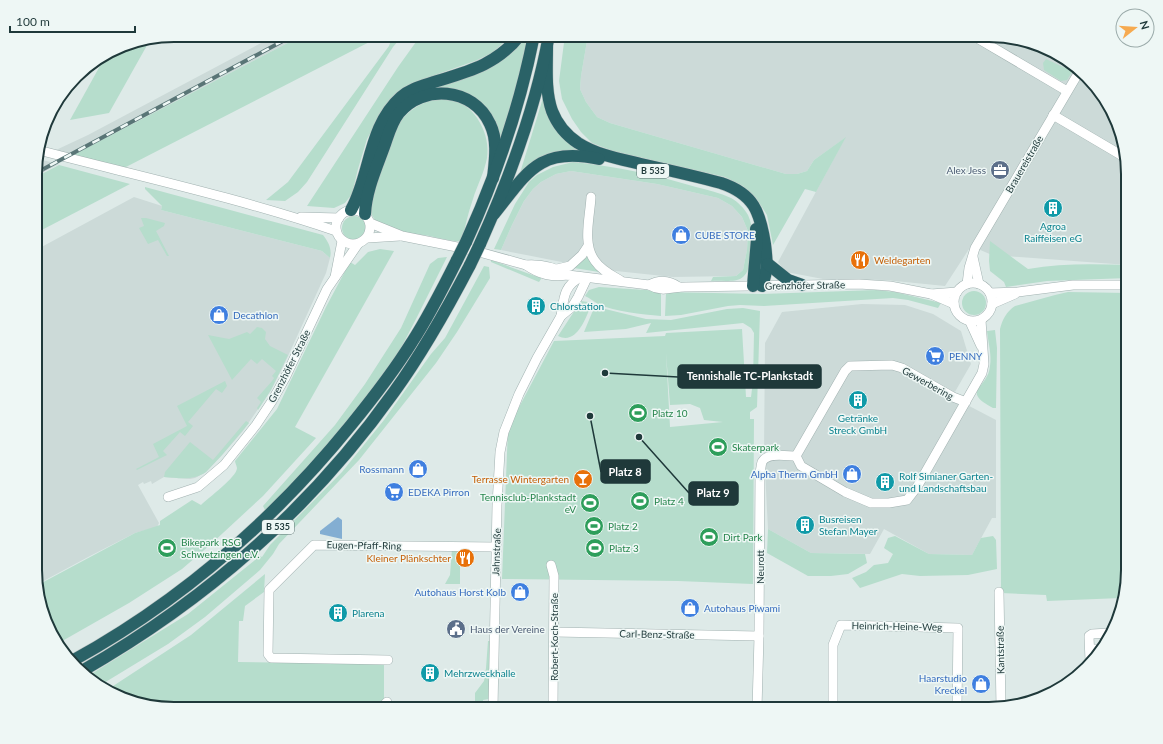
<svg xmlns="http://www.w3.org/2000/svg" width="1163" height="744" font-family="Lato,sans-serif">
  <rect width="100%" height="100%" fill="#deeae8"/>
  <!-- built -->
  <g fill="#ccdad8">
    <polygon points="276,35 303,35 73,155 56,150 88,135"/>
    <polygon points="588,35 989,35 1033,42 1066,58 1109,104 1128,165 1128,265 992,255 971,246 945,286 885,280 823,279 786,272 778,262 845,138 814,160 807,171 797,174 786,174 610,123 597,117 586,102 580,89 581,76"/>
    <polygon points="42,160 59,164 36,176 36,163"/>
    <polygon points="571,171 657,184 692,192 718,198 732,206 742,217 748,231 747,250 743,270 736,276 673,277 597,269 501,250 512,225 524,201 533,189 541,182 556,174"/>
    <polygon points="134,197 162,206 161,210 322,251 330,258 326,273 283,367 271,390 243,431 222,455 206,472 195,478 190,479 164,477 152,484 151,481 144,484 143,482 138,485 159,523 157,527 135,533 90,556 36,585 36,250"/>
    <polygon points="862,304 905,305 933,314 961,331 971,364 952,397 996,420 996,518 992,518 972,555 929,554 884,529 870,554 811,553 768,529 764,451 765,343 782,312"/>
  </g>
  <!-- green -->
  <g fill="#b6ddcc" fill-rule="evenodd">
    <polygon points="303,35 383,35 124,168 73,155"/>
    <polygon points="393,35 403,35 393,47 307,182 298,192 285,201 266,200 288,182 389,46"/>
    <polygon points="421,35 512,35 492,53 475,61 421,80 378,120 367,139 358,169 352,194 345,203 334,208 307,206 398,67"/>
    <polygon points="565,35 588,35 581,76 580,89 586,102 597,117 610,123 786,174 797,174 807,171 814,160 846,137 816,192 805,189 773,245 767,215 756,198 743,186 725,177 613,151 592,143 581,132 572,119 562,99 559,81"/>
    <polygon points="150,40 109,113 70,120 106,55 121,45"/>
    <path d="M523,40L526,42C522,76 510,109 499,141L461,93L402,106L361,206L358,205L399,105Z"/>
    <polygon points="1046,59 1065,68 1069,61 1075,67 1067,80 1061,81 1044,70 1043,63"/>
    <polygon points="543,98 582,150 520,173"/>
    <path d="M434,99C440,99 447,98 452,100C476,105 491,136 487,158C484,173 477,186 473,199C468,213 465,227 462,241C455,243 433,236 423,235C411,234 382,229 375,220C373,217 370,212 370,209C369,195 394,128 403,118C412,108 422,103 434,99Z"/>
    <path d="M573,162C615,166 656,175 696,187C708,190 720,193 731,198C738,202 744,208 748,215C755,230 751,245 750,260C747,286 732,280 711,281L713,277L736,276L743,270L747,250L748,231L742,217L732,206L718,198L692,192L657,184L571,171L556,174L541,182L533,189L524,201L512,225L501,250L494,249L515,204L529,182L537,175L553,167Z"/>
    <polygon points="59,165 130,184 36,233 36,177"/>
    <path d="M145,187L323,235C329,243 332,249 330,258L322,251L161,210L162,206L145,189Z"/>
    <circle cx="354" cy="228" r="12"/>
    <polygon points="141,218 146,218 165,223 164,226 156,231 169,256 167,256 158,240 148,244 139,228 144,226"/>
    <path d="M990,241L1028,269C1061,263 1094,264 1128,265V278L1047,281L1006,287L1004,282L990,271L989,261Z"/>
    <path d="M380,249L394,251L295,427L316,438L263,496L210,545L182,569L129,603L57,644L36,586L135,533L160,525V521L192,500L201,505C208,498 237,477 237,468C237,467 235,462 235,461L277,409L326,307L350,262L355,265L368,252Z"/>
    <polygon points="587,252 599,271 599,272 574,268"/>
    <polygon points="447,257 416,319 390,369 351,420 266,512 263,506 335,425 365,384 401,328 430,264 438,258"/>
    <polygon points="491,260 538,277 541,276 541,279 539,282 491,262"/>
    <polygon points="484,266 489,267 490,278 457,332 436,363 359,460 279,544 273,554 260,570 205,617 168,644 99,686 97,686 88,676 188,614 260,556 262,557 270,545 342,472 384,420 431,354 445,338"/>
    <path d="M599,287L661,291V316C641,314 616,312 598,304C593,301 590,298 585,296L589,290Z"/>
    <polygon points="876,290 895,292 941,303 938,308 908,300 893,298 764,306 740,305 728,306 681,315 665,316 666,292 761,294"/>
    <circle cx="974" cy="303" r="12"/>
    <path d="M1068,292L1128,293V579L1121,598L1047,601L1046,595L1001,593L1000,329C1002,320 1007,311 1015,306L1055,295Z"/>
    <path d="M581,301L588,302L590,308C585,320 576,345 558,336Z"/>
    <path d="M594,308H601L646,319L671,320L727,309L743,308L760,311L757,407L750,412V419H754L753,584L678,581L502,579L508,428L554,341L665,336L666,333L742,329L746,397H751L753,381L754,333L751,328L743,323L646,333L651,323L626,329L584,332ZM666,353L670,405L690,404L700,408L704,420L723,422L670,427Z"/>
    <polygon points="257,327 262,328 266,332 265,339 270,346 288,355 271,390 258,410 257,408 261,402 257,398 272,381 274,378 272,376 276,371 262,359 257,364 251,359 232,380 208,335 229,339 247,332 250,334"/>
    <path d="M995,330L997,348L996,408H993C960,390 988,389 990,366C992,355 988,342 987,331Z"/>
    <polygon points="225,381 227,386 222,393 216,389 188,422 193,426 185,436 180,432 163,451 167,455 137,470 136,469 159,457 153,444 187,426 177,406"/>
    <path d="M246,421L249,423L222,455L206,472C193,481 179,478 164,477L165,472L190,442L213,460Z"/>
    <polygon points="768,529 811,553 865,554 867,563 848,574 831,576 808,576 767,553"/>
    <polygon points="895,536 929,554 972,555 981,538 993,536 996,540 997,569 968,575 920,576 902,574 860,588 852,578 866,572 874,565 888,563 893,554 884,548 888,538"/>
    <polygon points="452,549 460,550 460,584 445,584 450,575"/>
    <polygon points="265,574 264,592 245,606 243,621 239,621 238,662 384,664 384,702 369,703 369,709 174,709 138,704 107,690 191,635"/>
    <polygon points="488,641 491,641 489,699 483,700 483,708 481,709 475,709 475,693 484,681 486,668"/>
  </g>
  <!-- water -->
  <polygon fill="#83aed2" points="338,517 342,520 342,539 320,534 320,531"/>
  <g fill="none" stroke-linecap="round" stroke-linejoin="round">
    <!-- minor casing -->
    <g stroke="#a1b1b0" stroke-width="10">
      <g id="minor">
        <polyline points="972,35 1067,91"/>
        <polyline points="1053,115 1126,158"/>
        <path d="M38,150C138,176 239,198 336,231"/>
        <path d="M591,197C590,217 582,244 595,261C601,270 611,275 620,280"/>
        <circle cx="353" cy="227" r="17"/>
        <polyline points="301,217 339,218"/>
        <path d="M370,223L402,236L472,250L526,265C540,275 552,277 568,275L649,285C663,293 671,287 685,287L859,284L890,286L931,294L954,304"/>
        <polyline points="368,238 400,236"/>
        <polyline points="973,257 979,284"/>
        <path d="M526,265C541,264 555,267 568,275"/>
        <polyline points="557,269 570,266 582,255 588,246"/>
        <polyline points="335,277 342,241"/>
        <circle cx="973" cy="302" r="19"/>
        <polyline points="967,284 969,268 975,248 1079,72"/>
        <path d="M649,285C660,279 669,280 679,287"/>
        <polyline points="990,293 1018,292 1073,285 1128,285"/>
        <polyline points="931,294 957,292"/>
        <polyline points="992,304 1015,294"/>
        <path d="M561,316C564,299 563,286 581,277"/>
        <polyline points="970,322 981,346"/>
        <polyline points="966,402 953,397 902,368 892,365 850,366 845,371 796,456 801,466 845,492 871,503 889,503 907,500 917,487 982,373 984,364 981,320"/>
        <polyline points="168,497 198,487 224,465 256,425 272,401 285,378 327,289 358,244"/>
        <polyline points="551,565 554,576 553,709"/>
        <polyline points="999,592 1001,708"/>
        <polyline points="554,632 759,636"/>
        <polyline points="1090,649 1103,649"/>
        <polyline points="388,660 271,658 268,654 269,590 314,545 496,547"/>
        <polyline points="1090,661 1089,636 1092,634 1109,633"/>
        <polyline points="309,709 310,707"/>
        <polyline points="382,709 381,708 387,702"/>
        <polyline points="493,709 497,505 500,452 504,432 519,394 537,358 561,316 572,307 578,297 587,278"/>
        <path d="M757,709L759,636L760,472C761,469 761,465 762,462C767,452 786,456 796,456"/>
        <polyline points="833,709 833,645 841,625 958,628 957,709"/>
      </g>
    </g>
    <!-- highway casing -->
    <g stroke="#bcc4c4" stroke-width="13">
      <g id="highway">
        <path d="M547,47C547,68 545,91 552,111C557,124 566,135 578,143C597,155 620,159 641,164C668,170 695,176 721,183C754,194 760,212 765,244C767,260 768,270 762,286"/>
        <path d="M351,210C371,174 368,126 401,97C410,89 422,86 434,82C467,72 497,65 520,35"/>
        <path d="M365,214C366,191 376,169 384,147C388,136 391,123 399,113C423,84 473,87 490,124C498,140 495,160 493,178"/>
        <path d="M494,214C527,173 539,146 599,159"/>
        <path d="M466,242C496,176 520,106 534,35"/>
        <path d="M480,244C510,177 536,107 549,35"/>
        <polyline points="768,264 788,280 802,285"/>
        <polyline points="753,286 757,239 756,229"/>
        <path d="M72,661C181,601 273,521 351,425C373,398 394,371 412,342C429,316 443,288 457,260"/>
        <path d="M82,671C205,601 312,507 394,392C423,352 447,309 470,265"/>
      </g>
    </g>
    <!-- minor -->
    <use href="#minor" stroke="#fff" stroke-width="9"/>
    <!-- highway -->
    <use href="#highway" stroke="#2a6267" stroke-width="12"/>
    <!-- rail casing -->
    <g stroke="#597576" stroke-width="4">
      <polyline id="rail" points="36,173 294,35"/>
    </g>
    <!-- rail -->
    <use href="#rail" stroke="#eef7f5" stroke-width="2.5" stroke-dasharray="8" stroke-linecap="butt"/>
    <!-- highway-bridge casing -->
    <g stroke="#bcc4c4" stroke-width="13" stroke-linecap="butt">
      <g id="highway-bridge">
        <polyline points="457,260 466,242"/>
        <polyline points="470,265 480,244"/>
      </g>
    </g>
    <!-- highway-bridge -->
    <use href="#highway-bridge" stroke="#2a6267" stroke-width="12"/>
  </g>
  <!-- icons -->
  <defs>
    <g id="office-disc" transform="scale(1)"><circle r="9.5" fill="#5c6f8a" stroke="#eef7f5"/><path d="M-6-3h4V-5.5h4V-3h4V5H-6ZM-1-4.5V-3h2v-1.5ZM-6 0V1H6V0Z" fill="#fff"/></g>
    <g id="building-disc" transform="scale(1)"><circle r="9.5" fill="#0f9aa8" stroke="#eef7f5"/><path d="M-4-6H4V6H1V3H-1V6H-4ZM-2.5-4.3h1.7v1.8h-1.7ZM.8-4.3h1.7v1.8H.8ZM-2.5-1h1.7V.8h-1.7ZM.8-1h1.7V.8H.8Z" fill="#fff"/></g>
    <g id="shop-disc" transform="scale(1)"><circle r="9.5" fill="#3f7fe0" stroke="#eef7f5"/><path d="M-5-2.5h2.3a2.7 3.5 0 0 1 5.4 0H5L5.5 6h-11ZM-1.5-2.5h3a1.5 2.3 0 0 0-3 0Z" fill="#fff"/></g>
    <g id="restaurant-disc" transform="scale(1)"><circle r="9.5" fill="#e8710a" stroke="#eef7f5"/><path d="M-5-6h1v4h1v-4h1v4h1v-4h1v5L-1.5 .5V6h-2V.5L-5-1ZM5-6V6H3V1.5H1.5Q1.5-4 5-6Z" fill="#fff"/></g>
    <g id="supermarket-disc" transform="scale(1)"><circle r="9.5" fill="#3f7fe0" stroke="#eef7f5"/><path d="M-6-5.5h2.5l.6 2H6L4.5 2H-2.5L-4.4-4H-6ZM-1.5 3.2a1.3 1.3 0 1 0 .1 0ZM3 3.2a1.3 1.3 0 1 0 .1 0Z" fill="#fff"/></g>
    <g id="stadium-disc" transform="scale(1)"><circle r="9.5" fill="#2e9e5b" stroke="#eef7f5"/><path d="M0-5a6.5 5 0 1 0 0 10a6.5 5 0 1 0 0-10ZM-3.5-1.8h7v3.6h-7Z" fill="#fff"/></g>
    <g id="bar-disc" transform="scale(1)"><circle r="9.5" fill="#e8710a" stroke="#eef7f5"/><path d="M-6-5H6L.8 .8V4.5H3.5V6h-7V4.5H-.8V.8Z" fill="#fff"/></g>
    <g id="civic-disc" transform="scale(1)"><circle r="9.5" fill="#5c6f8a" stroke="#eef7f5"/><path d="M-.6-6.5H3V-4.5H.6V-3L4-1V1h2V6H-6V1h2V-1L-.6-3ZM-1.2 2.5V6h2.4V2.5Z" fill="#fff"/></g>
  </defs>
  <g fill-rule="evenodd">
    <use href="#office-disc" x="1000" y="170"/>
    <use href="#building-disc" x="1053" y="208"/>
    <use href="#shop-disc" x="681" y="235"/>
    <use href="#restaurant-disc" x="860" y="260"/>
    <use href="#building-disc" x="536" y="306"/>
    <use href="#shop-disc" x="219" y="315"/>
    <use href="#supermarket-disc" x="935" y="356"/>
    <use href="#building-disc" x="858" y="400"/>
    <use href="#stadium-disc" x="638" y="413"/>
    <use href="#stadium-disc" x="718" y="447"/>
    <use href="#shop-disc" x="418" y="469"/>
    <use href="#shop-disc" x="852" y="474"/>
    <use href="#bar-disc" x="583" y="479"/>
    <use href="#building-disc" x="885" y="482"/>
    <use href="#supermarket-disc" x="394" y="492"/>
    <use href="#stadium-disc" x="640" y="501"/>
    <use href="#stadium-disc" x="590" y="503"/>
    <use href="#building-disc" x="805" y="525"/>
    <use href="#stadium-disc" x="594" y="526"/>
    <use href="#stadium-disc" x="709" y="537"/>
    <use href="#stadium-disc" x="167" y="548"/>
    <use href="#stadium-disc" x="595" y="548"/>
    <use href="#restaurant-disc" x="465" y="558"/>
    <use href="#shop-disc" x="520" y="592"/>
    <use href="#shop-disc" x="690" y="608"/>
    <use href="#building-disc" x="338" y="613"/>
    <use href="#civic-disc" x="456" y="629"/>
    <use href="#building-disc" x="430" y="673"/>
    <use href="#shop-disc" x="981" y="684"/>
  </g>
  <g text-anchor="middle" stroke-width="3" stroke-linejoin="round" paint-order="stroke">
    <!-- shield labels -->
    <g fill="#eef7f5" stroke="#5d7272" stroke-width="1">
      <rect x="637" y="164" width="32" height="14" rx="3"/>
      <rect x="262" y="520" width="32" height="14" rx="3"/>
    </g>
    <g font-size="9" font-weight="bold" fill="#1f393a">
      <text x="653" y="174">B 535</text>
      <text x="278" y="530">B 535</text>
    </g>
    <!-- street labels -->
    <g font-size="10" fill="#1f393a" stroke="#eef7f5">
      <text transform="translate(1024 164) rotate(-60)" y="4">Brauereistraße</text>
      <text transform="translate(805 285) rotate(-1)" y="4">Grenzhöfer Straße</text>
      <text transform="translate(289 366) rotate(-63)" y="4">Grenzhöfer Straße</text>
      <text transform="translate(928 383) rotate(29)" y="4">Gewerbering</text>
      <text transform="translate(364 545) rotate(1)" y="4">Eugen-Pfaff-Ring</text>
      <text transform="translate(496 552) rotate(-88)" y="4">Jahnstraße</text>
      <text transform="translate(760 567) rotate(-90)" y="4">Neurott</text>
      <text transform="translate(897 626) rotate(1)" y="4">Heinrich-Heine-Weg</text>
      <text transform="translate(657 634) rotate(1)" y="4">Carl-Benz-Straße</text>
      <text transform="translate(554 637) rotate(-90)" y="4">Robert-Koch-Straße</text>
      <text transform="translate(1000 650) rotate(-91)" y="4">Kantstraße</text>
    </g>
    <!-- service labels -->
    <g font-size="10" fill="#4e5e75" stroke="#eef7f5" text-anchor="end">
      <text x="986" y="174">Alex Jess</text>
      <text x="470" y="633" text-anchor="start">Haus der Vereine</text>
    </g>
    <!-- culture labels -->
    <g font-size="10" fill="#0d838f" stroke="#eef7f5" text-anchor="start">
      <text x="1053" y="230" text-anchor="middle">Agroa<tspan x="1053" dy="12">Raiffeisen eG</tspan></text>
      <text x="550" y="310">Chlorstation</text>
      <text x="858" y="422" text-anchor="middle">Getränke<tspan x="858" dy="12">Streck GmbH</tspan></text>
      <text x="899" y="480">Rolf Simianer Garten-<tspan x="899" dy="12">und Landschaftsbau</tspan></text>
      <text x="819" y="523">Busreisen<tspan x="819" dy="12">Stefan Mayer</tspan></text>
      <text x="352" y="617">Plarena</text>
      <text x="444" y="677">Mehrzweckhalle</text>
    </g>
    <!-- shop labels -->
    <g font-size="10" fill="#366cbe" stroke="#eef7f5" text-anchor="start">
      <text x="695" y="239">CUBE STORE</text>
      <text x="233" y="319">Decathlon</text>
      <text x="949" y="360">PENNY</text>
      <text x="404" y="473" text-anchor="end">Rossmann</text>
      <text x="838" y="478" text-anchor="end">Alpha Therm GmbH</text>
      <text x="408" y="496">EDEKA Pirron</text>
      <text x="506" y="596" text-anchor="end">Autohaus Horst Kolb</text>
      <text x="704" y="612">Autohaus Piwami</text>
      <text x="967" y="682" text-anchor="end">Haarstudio<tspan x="967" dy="12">Kreckel</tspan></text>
    </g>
    <!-- food labels -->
    <g font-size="10" fill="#c56008" stroke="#eef7f5" text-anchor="end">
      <text x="874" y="264" text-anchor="start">Weldegarten</text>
      <text x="569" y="483">Terrasse Wintergarten</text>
      <text x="451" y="562">Kleiner Plänkschter</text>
    </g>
    <!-- leisure labels -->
    <g font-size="10" fill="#27864d" stroke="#eef7f5" text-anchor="start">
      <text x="652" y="417">Platz 10</text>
      <text x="732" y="451">Skaterpark</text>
      <text x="576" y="501" text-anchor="end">Tennisclub-Plankstadt<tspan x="576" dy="12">eV</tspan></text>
      <text x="654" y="505">Platz 4</text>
      <text x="608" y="530">Platz 2</text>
      <text x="723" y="541">Dirt Park</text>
      <text x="181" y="546">Bikepark RSG<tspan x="181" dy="12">Schwetzingen e.V.</tspan></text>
      <text x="609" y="552">Platz 3</text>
    </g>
  </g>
  <!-- crop -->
  <path d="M0 0H1163V744H0ZM174 42H989A132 132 0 0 1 1121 174V570A132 132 0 0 1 989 702H174A132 132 0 0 1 42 570V174A132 132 0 0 1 174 42Z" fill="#eef7f5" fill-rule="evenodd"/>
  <path fill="none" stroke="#1f393a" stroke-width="2" d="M174 42H989A132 132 0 0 1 1121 174V570A132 132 0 0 1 989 702H174A132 132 0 0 1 42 570V174A132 132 0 0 1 174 42Z"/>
  <!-- callouts -->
  <path fill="none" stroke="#1f393a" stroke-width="1.5" d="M605 373L678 377M590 416L601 472M639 437L689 493"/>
  <g fill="#1f393a" stroke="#eef7f5" stroke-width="1.5">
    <circle cx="605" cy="373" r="4"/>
    <circle cx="590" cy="416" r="4"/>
    <circle cx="639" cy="437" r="4"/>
  </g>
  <g fill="#1f393a" stroke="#1f393a" stroke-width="1.5">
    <rect x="678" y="365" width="143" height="23" rx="4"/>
    <rect x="601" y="460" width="49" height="23" rx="4"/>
    <rect x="689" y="482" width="49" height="23" rx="4"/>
  </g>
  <g font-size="11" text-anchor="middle" font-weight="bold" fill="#fff">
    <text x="750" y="380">Tennishalle TC-Plankstadt</text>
    <text x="625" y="476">Platz 8</text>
    <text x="713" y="497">Platz 9</text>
  </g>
  <!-- north arrow -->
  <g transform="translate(1135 28) rotate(73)"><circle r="19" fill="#eef7f5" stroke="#9babaa"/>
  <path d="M0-3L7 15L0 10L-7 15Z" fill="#f6aa50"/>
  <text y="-6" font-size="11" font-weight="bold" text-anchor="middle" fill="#1f393a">N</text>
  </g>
  <!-- scale -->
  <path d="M10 26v6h125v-6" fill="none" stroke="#1f393a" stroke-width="2"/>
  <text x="16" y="26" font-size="12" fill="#1f393a" stroke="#eef7f5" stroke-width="3" paint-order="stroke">100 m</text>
</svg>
